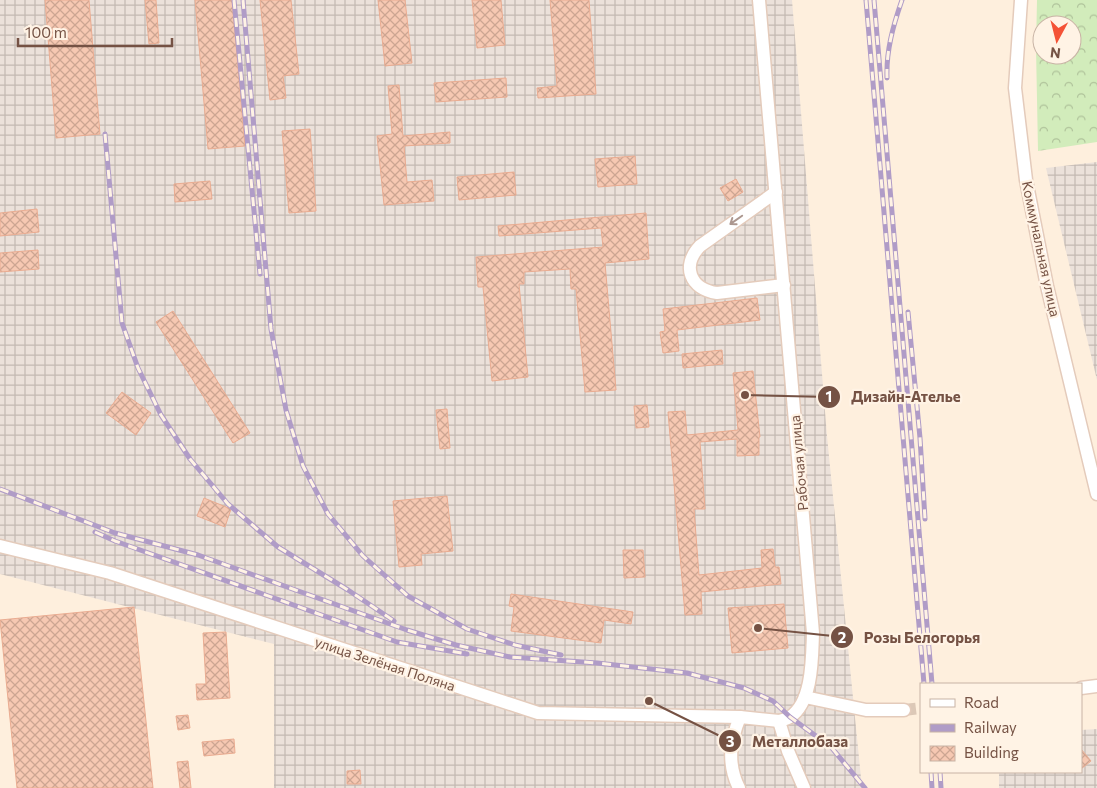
<svg xmlns="http://www.w3.org/2000/svg" width="1097" height="788" font-family="Commissioner,sans-serif">
  <defs>
    <pattern id="industrial-grid" width="8" height="8" patternUnits="userSpaceOnUse" patternTransform="scale(1.25)"><rect width="8" height="8" fill="#ebe1da"/><path d="M0 4h8M4 0v8" fill="none" stroke="#c3b9b2"/></pattern>
    <pattern id="forest-crowns" width="20" height="18" patternUnits="userSpaceOnUse" patternTransform="scale(1.25)"><rect width="20" height="18" fill="#d2ecbb"/><path d="M2 6a3 3 0 1 1 6 0M12 15a3 3 0 1 1 6 0" fill="none" stroke="#afc29a"/></pattern>
    <pattern id="building-cross-hatch" width="8" height="8" patternUnits="userSpaceOnUse" patternTransform="scale(1.25)"><rect width="8" height="8" fill="#f6c8b2"/><path d="M0 0l8 8M0 8l8-8" fill="none" stroke="#cca592"/></pattern>
  </defs>
  <rect width="100%" height="100%" fill="#feefdd"/>
  <!-- industrial -->
  <g fill="url(#industrial-grid)">
    <polygon points="0,0 792,0 827,436 862,788 274,788 274,644 0,574"/>
    <polygon points="1097,162 1097,380 1046,168"/>
    <polygon points="1097,729 1097,788 999,788 999,772 1081,772 1081,730"/>
  </g>
  <!-- forest -->
  <path fill="url(#forest-crowns)" fill-rule="evenodd" d="M1037,0H1097V142L1038,151L1036,48ZM1042,25H1072V55H1042Z"/>
  <!-- building -->
  <g fill="url(#building-cross-hatch)" stroke="#eaac91">
    <polygon points="45,0 89,0 100,134 56,138"/>
    <polygon points="145,0 156,0 159,43 149,44"/>
    <polygon points="195,0 232,0 245,146 208,149"/>
    <polygon points="260,0 291,0 299,74 283,76 286,98 270,100"/>
    <polygon points="378,0 405,0 412,63 385,66"/>
    <polygon points="472,0 501,0 505,45 477,48"/>
    <polygon points="550,0 589,0 596,94 538,98 537,88 557,86"/>
    <polygon points="506,78 507,97 436,102 434,83"/>
    <polygon points="399,85 403,136 450,132 450,143 404,146 407,182 432,180 434,201 384,205 377,136 392,134 388,86"/>
    <polygon points="310,129 316,211 289,213 282,131"/>
    <polygon points="635,156 637,184 598,187 595,159"/>
    <polygon points="514,172 516,195 459,200 457,177"/>
    <polygon points="736,179 743,192 728,201 720,188"/>
    <polygon points="210,181 212,199 175,202 174,184"/>
    <polygon points="37,209 39,232 0,236 0,213"/>
    <polygon points="646,213 649,259 605,263 616,390 585,392 576,289 571,289 570,269 524,272 524,284 519,284 528,377 492,381 483,287 478,287 476,257 603,247 601,228 499,236 498,226"/>
    <polygon points="38,250 39,269 0,272 0,253"/>
    <polygon points="757,298 760,320 677,330 679,351 663,353 660,332 665,331 663,309"/>
    <polygon points="173,311 250,433 233,443 156,322"/>
    <polygon points="722,350 723,364 683,368 682,354"/>
    <polygon points="753,371 760,437 759,437 759,455 737,456 737,439 700,442 705,509 694,509 699,575 762,568 761,550 773,549 775,567 779,567 781,584 701,592 702,614 685,615 668,412 685,411 687,435 738,430 733,373"/>
    <polygon points="122,392 151,413 136,435 106,413"/>
    <polygon points="647,405 649,427 636,428 634,406"/>
    <polygon points="447,409 450,448 440,449 436,410"/>
    <polygon points="447,496 453,551 421,554 422,565 399,567 393,501"/>
    <polygon points="204,498 231,509 225,527 197,516"/>
    <polygon points="623,550 643,550 645,577 624,578"/>
    <polygon points="511,594 633,612 631,624 604,620 601,643 511,631 514,607 509,606"/>
    <polygon points="784,604 788,648 732,653 728,608"/>
    <polygon points="134,607 153,788 17,788 0,620"/>
    <polygon points="226,632 230,698 197,700 196,684 206,684 203,633"/>
    <polygon points="188,715 190,728 178,730 176,716"/>
    <polygon points="234,739 235,753 204,756 202,742"/>
    <polygon points="1081,749 1091,761 1081,769"/>
    <polygon points="188,761 191,788 180,788 177,762"/>
    <polygon points="360,770 361,784 347,784 347,771"/>
  </g>
  <g fill="none" stroke-linecap="round" stroke-linejoin="round">
    <!-- minor-tunnel -->
    <polyline stroke="#dcc8b7" stroke-width="12" stroke-dasharray="12 6" stroke-linecap="butt" points="904,710 921,708"/>
    <!-- minor casing -->
    <g stroke="#e4cbbb" stroke-width="15">
      <g id="minor">
        <path d="M759,0L813,633C812,657 813,702 790,717C787,719 782,720 779,721L788,751L804,788"/>
        <polyline points="1021,0 1015,88 1026,180 1047,286 1097,494"/>
        <path d="M776,192L700,246C681,266 690,289 717,293L784,285"/>
        <polyline points="0,546 110,573 538,713 740,717 779,721"/>
        <polyline points="1081,688 1097,686"/>
        <polyline points="805,697 866,710 904,710"/>
        <path d="M739,788C727,764 730,741 740,717"/>
      </g>
    </g>
    <!-- minor -->
    <use href="#minor" stroke="#fff" stroke-width="12"/>
    <!-- rail casing -->
    <g stroke="#b09cc7" stroke-width="5">
      <g id="rail">
        <polyline points="234,0 260,274"/>
        <polyline points="243,0 271,329 286,410 303,466 328,514 363,556 408,596 467,629 515,645 561,655"/>
        <polyline points="866,0 924,684"/>
        <polyline points="874,0 932,684"/>
        <path d="M887,78C886,51 893,26 902,0"/>
        <polyline points="105,134 122,323 138,368 161,415 190,459 228,504 278,547 348,590 394,621"/>
        <polyline points="908,312 920,438 925,519"/>
        <polyline points="0,489 115,533 198,555 407,630 456,645 510,657 597,663 687,673 744,688 773,701 790,717 831,747 865,788"/>
        <polyline points="95,532 115,541 397,642 467,654"/>
        <polyline points="931,772 932,788"/>
        <polyline points="940,772 941,788"/>
      </g>
    </g>
    <!-- rail -->
    <use href="#rail" stroke="#fff3e5" stroke-width="3" stroke-dasharray="9" stroke-linecap="butt"/>
  </g>
  <!-- one-way arrows -->
  <defs><path id="oneway-shaft" d="M-6 0H5M1.5-3L5.5 0L1.5 3" fill="none" stroke-width="1.6" stroke-linecap="round" stroke-linejoin="round" transform="scale(1.25)"/></defs>
  <use stroke="#ac978f" href="#oneway-shaft" transform="translate(736 220) rotate(145)"/>
  <g text-anchor="middle" stroke-width="4.5" stroke-linejoin="round" paint-order="stroke">
    <!-- street labels -->
    <g font-size="14" fill="#755244" stroke="#fff3e5">
      <text transform="translate(1041 249) rotate(78)" y="5">Коммунальная улица</text>
      <text transform="translate(799 463) rotate(-95)" y="5">Рабочая улица</text>
      <text transform="translate(385 664) rotate(18)" y="5">улица Зелёная Поляна</text>
    </g>
  </g>
  <!-- callouts -->
  <path fill="none" stroke="#755244" stroke-width="2" d="M745 395L829 397M758 628L842 637M649 701L730 741"/>
  <g fill="#755244" stroke="#fff3e5" stroke-width="2">
    <circle cx="745" cy="395" r="5"/>
    <circle cx="758" cy="628" r="5"/>
    <circle cx="649" cy="701" r="5"/>
    <circle cx="829" cy="397" r="12"/>
    <circle cx="842" cy="637" r="12"/>
    <circle cx="730" cy="741" r="12"/>
  </g>
  <g font-size="15" text-anchor="middle" font-weight="bold" fill="#fff">
    <text x="829" y="402">1</text>
    <text x="842" y="643">2</text>
    <text x="730" y="747">3</text>
  </g>
  <g font-size="15" text-anchor="middle" font-weight="bold" fill="#755244" stroke="#fff3e5" stroke-width="4.5" stroke-linejoin="round" paint-order="stroke">
    <text x="906" y="402">Дизайн-Ателье</text>
    <text x="922" y="643">Розы Белогорья</text>
    <text x="800" y="747">Металлобаза</text>
  </g>
  <!-- legend -->
  <rect x="920" y="683" width="162" height="90" fill="#fff3e5" stroke="#c8b3a5"/>
  <rect x="930" y="699" width="25" height="8" fill="#ffffff" stroke="#c8b3a5"/>
  <text x="964" y="708" font-size="15" fill="#755244">Road</text>
  <rect x="930" y="724" width="25" height="8" fill="#b09cc7" stroke="#c8b3a5"/>
  <text x="964" y="733" font-size="15" fill="#755244">Railway</text>
  <rect x="930" y="746" width="25" height="15" fill="url(#building-cross-hatch)" stroke="#c8b3a5"/>
  <text x="964" y="758" font-size="15" fill="#755244">Building</text>
  <!-- north arrow -->
  <g transform="translate(1057 40) rotate(187)"><circle r="24" fill="#fff3e5" stroke="#c8b3a5"/>
  <path d="M0-4L9 19L0 12L-9 19Z" fill="#f45236"/>
  <text y="-8" font-size="14" font-weight="bold" text-anchor="middle" fill="#755244">N</text>
  </g>
  <!-- scale -->
  <path d="M18 38v8h154v-8" fill="none" stroke="#755244" stroke-width="2.5"/>
  <text x="25" y="38" font-size="15" fill="#755244" stroke="#fff3e5" stroke-width="4" paint-order="stroke">100 m</text>
</svg>
